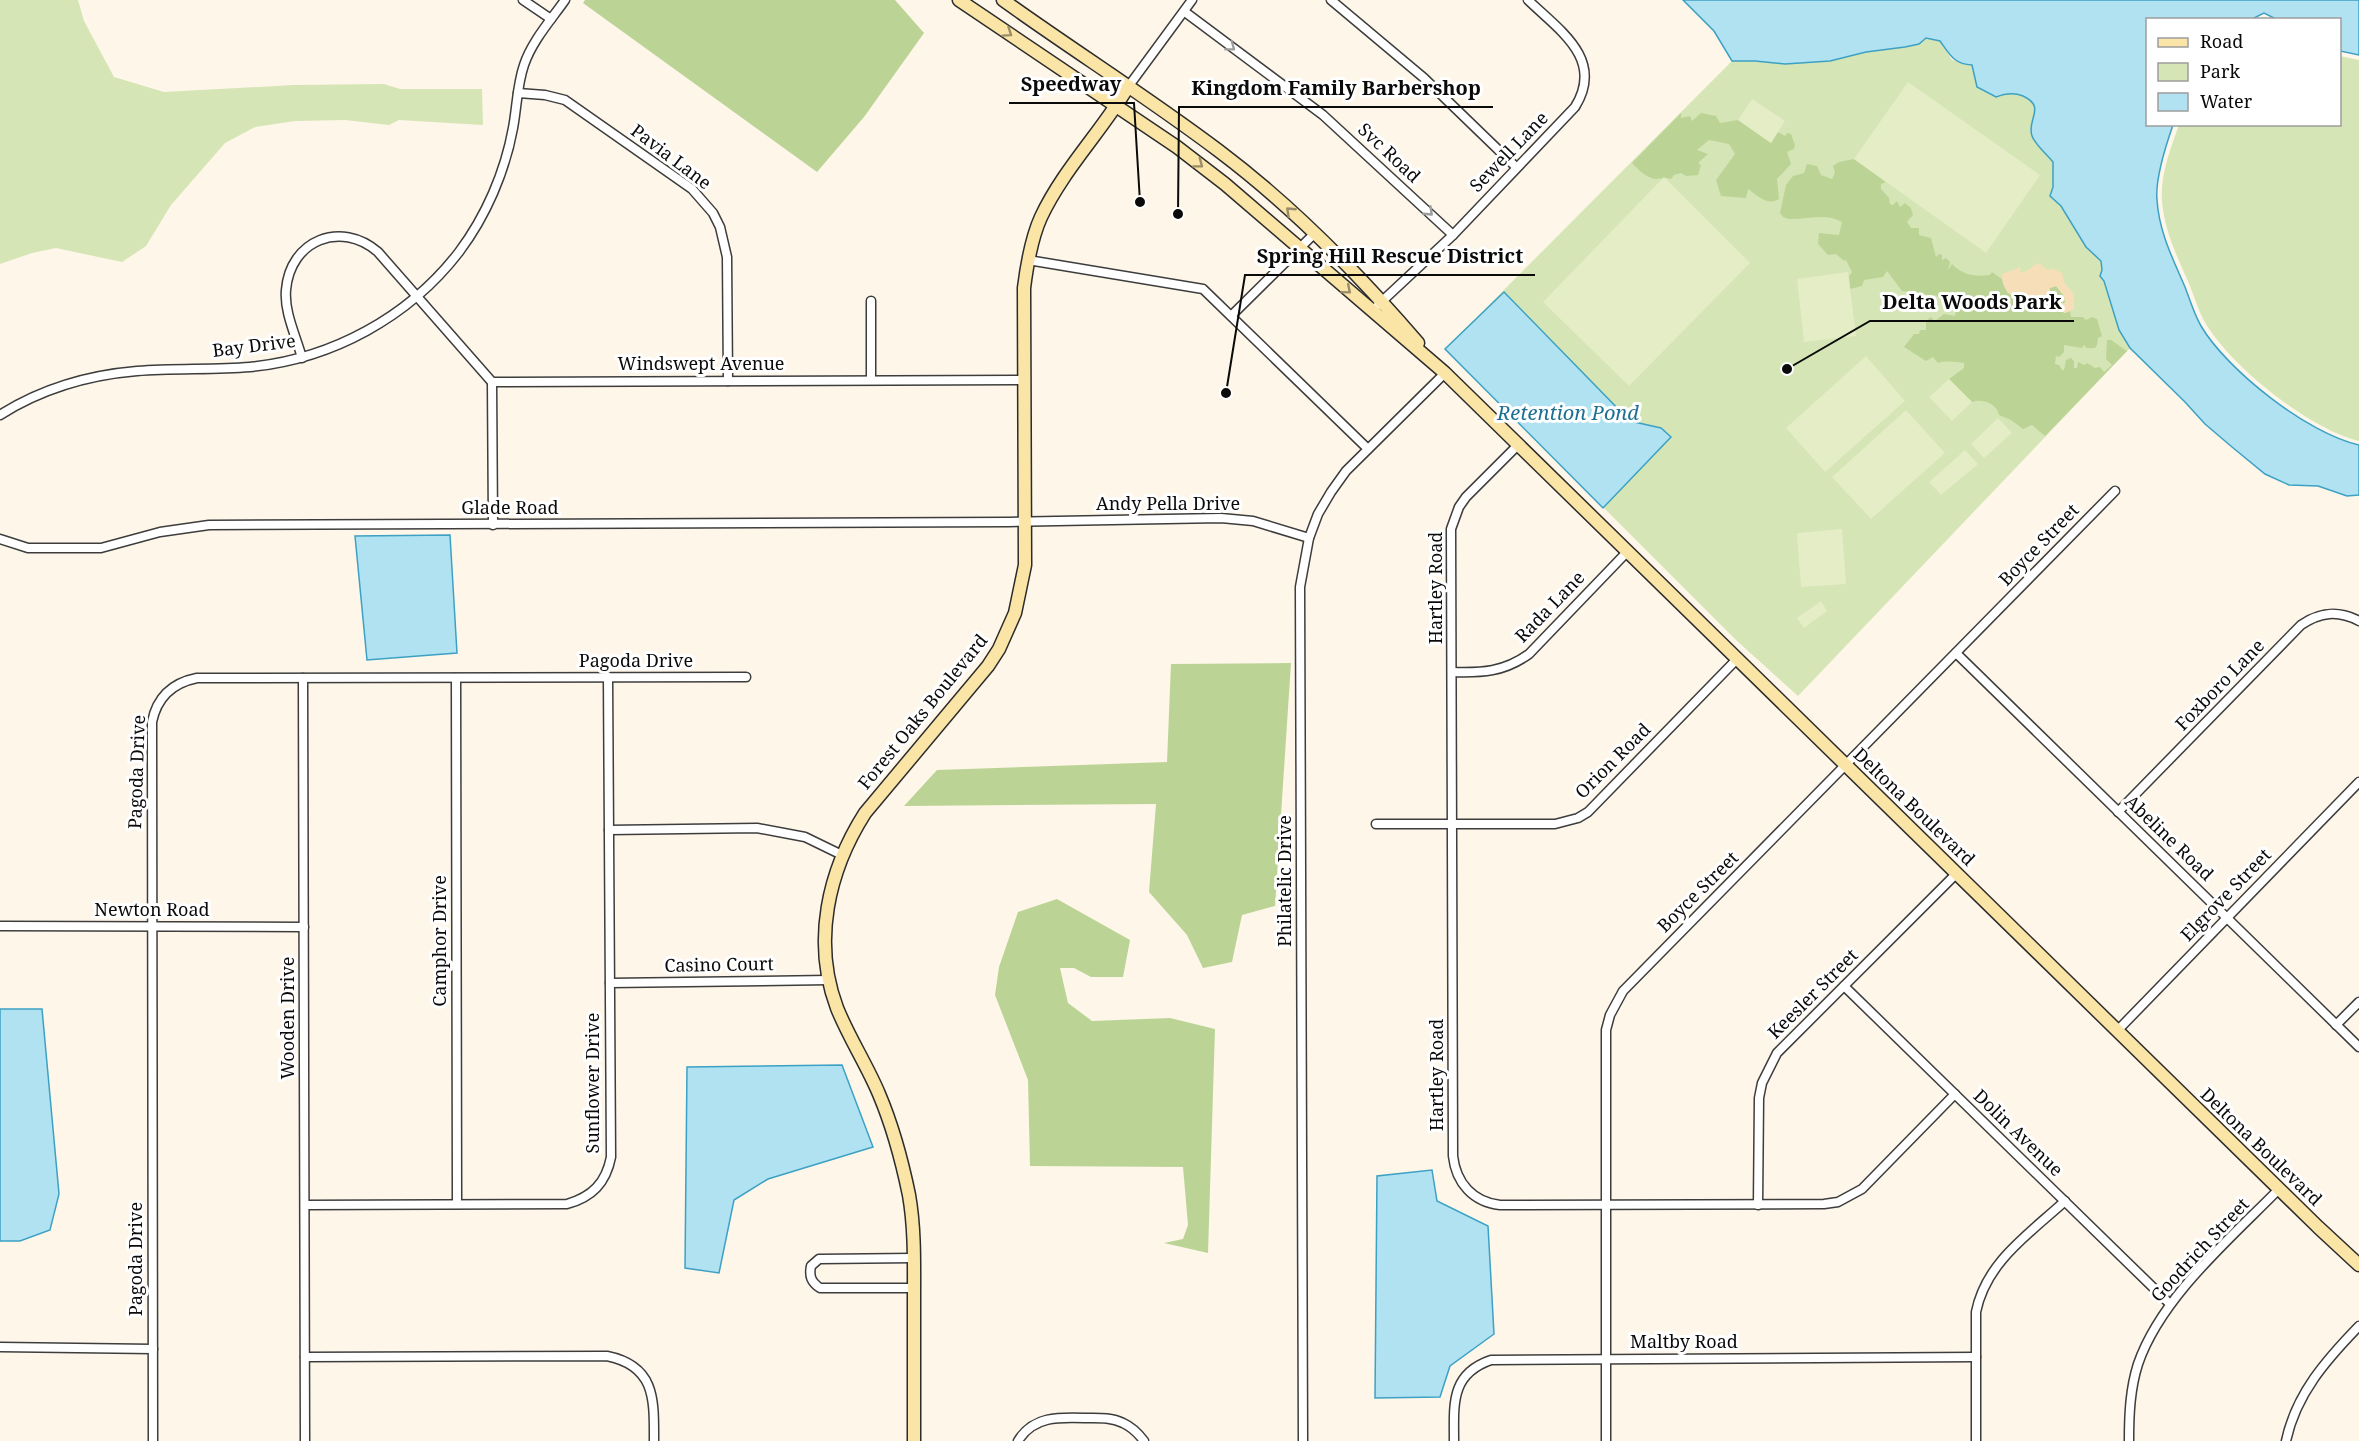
<svg xmlns="http://www.w3.org/2000/svg" width="2359" height="1441" font-family="'Noto Serif',serif">
  <rect width="100%" height="100%" fill="#fef6e8"/>
  <!-- green -->
  <g fill="#d5e5b5">
    <polygon points="0,0 78,0 84,21 114,77 164,92 294,85 384,84 400,89 482,89 483,125 399,120 389,125 345,120 295,121 255,127 225,143 171,205 146,246 122,262 56,248 32,253 0,264"/>
    <polygon points="1926,38 1940,41 1952,60 1972,65 2006,93 2018,94 2031,100 2035,107 2031,134 2037,145 2053,162 2053,187 2051,196 2061,206 2086,247 2101,261 2102,270 2100,276 2104,280 2119,330 2130,348 1798,696 1736,640 1445,349 1732,61 1755,61 1785,64 1830,61 1866,52 1905,47 1919,43"/>
    <path d="M2340,56L2359,60V441C2309,429 2232,367 2206,324C2199,313 2195,298 2190,286C2178,258 2164,231 2162,200C2160,176 2171,147 2179,125L2340,124Z"/>
  </g>
  <!-- forest -->
  <g fill="#bbd496">
    <polygon points="585,0 895,0 924,33 864,117 817,172 583,3"/>
    <path d="M1681,113V118L1690,116L1692,121L1701,113L1716,116L1720,123L1738,120L1771,143L1778,132L1785,136L1787,133L1791,134L1795,145L1794,149L1787,152L1791,164L1777,179L1779,199C1767,206 1758,196 1748,189L1746,198L1721,196L1716,180L1735,154L1729,144L1709,140L1697,150L1708,154L1698,163L1701,165L1698,175L1686,176L1681,173L1674,175L1671,179C1665,177 1662,179 1656,179C1646,178 1639,170 1632,163Z"/>
    <path d="M1854,159L1886,182L1881,184V189L1889,198L1890,204L1893,205L1897,201L1900,207L1905,203L1911,208L1913,215L1907,222L1911,228H1919V235L1931,238L1936,257L1939,254L1942,255V260L1946,258L1950,262L1948,270L1952,264C1963,275 1974,277 1990,275L1992,272L2003,280L2007,292L2018,299L2030,301L2038,299L2050,288L2056,286L2064,296L2065,303L2055,308L2065,313L2070,311L2071,317H2083L2086,320L2092,317L2097,319L2102,336L2098,338L2097,345L2095,348H2087L2084,345L2082,348L2064,345V352L2059,357L2056,356L2055,364L2059,365L2062,370H2064L2066,360L2071,358L2074,361V368H2077L2078,362L2084,365L2087,363L2095,368L2100,367L2104,372L2112,365L2106,359L2107,340H2111L2127,351L2045,436L2032,425L2023,429L2011,420L1999,415C1997,404 1983,398 1972,402L1949,379L1964,368V363C1957,362 1944,360 1938,363L1933,357L1926,361L1904,347L1914,334H1919L1920,330H1926V323L1930,317L1935,321L1944,314L1955,316L1956,309L1946,308L1936,295L1930,298L1925,294L1902,291L1887,271L1883,277L1864,280L1862,286L1850,289L1849,276L1852,272L1846,260L1844,261L1836,254L1828,255L1818,244L1819,233L1839,235L1842,222C1825,212 1807,220 1789,219L1783,217L1780,213L1786,185L1793,176L1804,173L1807,164L1817,166L1821,175L1832,179L1835,173L1833,166L1839,162Z"/>
    <polygon points="1291,663 1275,906 1242,915 1232,962 1203,968 1187,935 1149,892 1156,804 904,806 937,770 1167,762 1171,664"/>
    <polygon points="1057,899 1130,940 1123,977 1091,977 1074,968 1060,968 1068,1003 1092,1021 1170,1018 1215,1029 1208,1253 1164,1243 1183,1239 1188,1225 1183,1167 1030,1166 1028,1080 995,995 999,967 1018,912"/>
  </g>
  <!-- sand -->
  <path fill="#f6dfb8" d="M2038,263L2048,270L2051,268L2062,273L2065,284L2074,294V309L2065,313L2054,308L2055,304L2065,303L2064,296L2056,286L2050,288L2049,300L2043,302L2038,299L2026,301L2024,299C2009,299 2001,286 2002,274L2021,267L2020,272L2023,273Z"/>
  <!-- pitch -->
  <g fill="#e5edc6">
    <polygon points="1908,82 2040,175 1986,253 1854,159"/>
    <polygon points="1752,99 1785,121 1771,143 1738,120"/>
    <polygon points="1664,177 1750,263 1629,386 1543,302"/>
    <polygon points="1848,272 1856,336 1804,342 1797,279"/>
    <polygon points="1866,356 1905,401 1825,472 1786,428"/>
    <polygon points="1949,379 1972,402 1952,421 1929,397"/>
    <polygon points="1906,410 1945,453 1871,519 1832,477"/>
    <polygon points="1998,418 2012,433 1984,458 1971,444"/>
    <polygon points="1965,450 1978,464 1941,495 1929,482"/>
    <polygon points="1842,529 1846,584 1801,587 1797,533"/>
    <polygon points="1821,601 1827,611 1804,628 1797,618"/>
  </g>
  <!-- water -->
  <g fill="#b0e2f1" stroke="#3ca1c4" stroke-width="1.5">
    <path d="M1683,0H2359V55L2340,51V20L2276,19L2264,13L2252,19L2148,20V124L2173,125C2166,145 2155,179 2157,200C2159,232 2173,259 2185,287C2190,300 2194,314 2201,326C2227,370 2308,434 2359,445V495L2347,496L2318,486L2289,485L2265,474L2232,447L2205,424L2185,402L2130,348L2119,330L2104,281L2100,276L2102,270L2101,261L2086,247L2061,206L2050,196L2053,187V162C2046,153 2036,146 2032,136C2026,120 2047,107 2023,96C2014,92 2006,93 1996,97L1977,87L1972,65C1954,64 1950,55 1940,41L1926,38L1919,44L1905,47L1866,52L1830,61L1785,64L1755,61H1732L1714,31Z"/>
    <polygon points="1504,292 1630,421 1661,428 1671,437 1603,508 1445,349"/>
    <polygon points="450,535 457,653 367,660 355,536"/>
    <polygon points="0,1009 42,1009 59,1194 50,1230 20,1241 0,1241"/>
    <polygon points="842,1065 873,1147 768,1179 734,1200 719,1273 685,1268 687,1067"/>
    <polygon points="1432,1170 1437,1201 1488,1226 1494,1334 1450,1366 1440,1397 1375,1398 1377,1176"/>
  </g>
  <g fill="none" stroke-linecap="round" stroke-linejoin="round">
    <!-- street casing -->
    <g stroke="#3d3d3d" stroke-width="11">
      <g id="street">
        <polyline points="523,0 551,19"/>
        <polyline points="1331,0 1424,78 1516,167"/>
        <polyline points="1185,12 1323,115 1453,235"/>
        <polyline points="1128,87 1192,0"/>
        <polyline points="518,93 545,95 565,100 692,189 713,213 720,227 727,257 728,381"/>
        <polyline points="1028,260 1203,289 1368,449"/>
        <polyline points="871,301 871,380"/>
        <path d="M1378,305L1453,235L1575,107C1605,59 1559,30 1528,0"/>
        <polyline points="1231,316 1314,234"/>
        <path d="M302,358C296,336 284,312 286,290C290,240 341,220 378,252L492,382L1024,380"/>
        <polyline points="492,382 493,525"/>
        <path d="M0,415C41,389 89,375 137,371C175,368 213,370 250,367C332,359 409,317 459,252C486,216 505,172 513,128C517,107 517,85 524,65C532,41 551,20 565,0"/>
        <path d="M1518,445L1466,497L1459,507L1451,529L1453,1156C1456,1183 1473,1202 1500,1205L1824,1204L1838,1202L1862,1189L1955,1094"/>
        <polyline points="0,539 28,548 101,548 160,532 209,525 1009,522 1221,518 1253,521 1309,538"/>
        <polyline points="1956,653 2359,1047"/>
        <path d="M1452,672C1482,673 1504,672 1529,654L1627,552"/>
        <polyline points="303,678 305,1441"/>
        <polyline points="456,678 457,1204"/>
        <path d="M2118,812L2301,625C2320,612 2338,610 2359,621"/>
        <polyline points="1376,824 1555,824 1578,818 1588,812 1737,659"/>
        <polyline points="609,830 757,828 805,837 842,855"/>
        <polyline points="0,926 304,927"/>
        <polyline points="610,983 829,980"/>
        <polyline points="1844,986 2170,1304"/>
        <polyline points="2336,1025 2359,1002"/>
        <polyline points="2117,1031 2359,782"/>
        <path d="M305,1205L567,1204C592,1197 606,1183 611,1157L608,677"/>
        <polyline points="1758,1205 1759,1098 1762,1083 1777,1053 1956,874"/>
        <path d="M914,1258L819,1259L811,1266C809,1276 811,1282 820,1288H914"/>
        <polyline points="0,1347 153,1349"/>
        <path d="M305,1357L607,1356C656,1366 654,1400 654,1441"/>
        <path d="M153,1441L152,722C157,697 172,683 197,678L746,677"/>
        <path d="M1018,1441C1033,1416 1059,1417 1085,1418C1098,1418 1111,1417 1123,1423C1132,1427 1138,1433 1144,1441"/>
        <polyline points="1303,1441 1300,587 1309,538 1318,514 1331,492 1346,471 1445,373"/>
        <path d="M1454,1441C1454,1405 1450,1374 1491,1360L1976,1357"/>
        <polyline points="1606,1441 1606,1030 1610,1015 1623,991 2115,491"/>
        <path d="M1976,1441V1312C1986,1262 2029,1234 2065,1201"/>
        <path d="M2129,1441C2129,1415 2130,1389 2138,1364C2161,1297 2230,1239 2279,1189"/>
        <path d="M2286,1441C2296,1394 2326,1360 2359,1326"/>
      </g>
    </g>
    <!-- secondary casing -->
    <g stroke="#2c2c2c" stroke-width="15">
      <g id="secondary">
        <polyline points="959,0 1177,147 1225,184 1445,373 2318,1227 2359,1265"/>
        <path d="M1003,0C1074,51 1149,98 1219,151C1292,206 1358,273 1418,343"/>
        <path d="M914,1441C914,1394 914,1347 914,1300C914,1265 915,1229 909,1195C902,1161 893,1127 879,1094C867,1065 849,1038 837,1008C812,942 828,871 865,813L988,666L999,649L1015,613L1025,565L1024,288C1027,264 1031,239 1041,217C1063,170 1101,132 1128,87"/>
      </g>
    </g>
    <!-- street -->
    <use href="#street" stroke="#fff" stroke-width="8"/>
    <!-- secondary -->
    <use href="#secondary" stroke="#fae5a7" stroke-width="12"/>
  </g>
  <!-- one-way arrows -->
  <defs><path id="oneway-chevron" d="M-2-3.5L2.5 0L-2 3.5" fill="none" stroke-width="1.6" stroke-linecap="round" stroke-linejoin="round" transform="scale(1.5)"/></defs>
  <g stroke="#9a8d68">
    <use href="#oneway-chevron" transform="translate(1008 33) rotate(34)"/>
    <use href="#oneway-chevron" transform="translate(1199 164) rotate(37)"/>
    <use href="#oneway-chevron" transform="translate(1290 211) rotate(-137)"/>
    <use href="#oneway-chevron" transform="translate(1347 290) rotate(40)"/>
  </g>
  <g stroke="#9d9d9d">
    <use href="#oneway-chevron" transform="translate(1231 47) rotate(37)"/>
    <use href="#oneway-chevron" transform="translate(1429 212) rotate(43)"/>
  </g>
  <g text-anchor="middle" stroke-width="6" stroke-linejoin="round" paint-order="stroke">
    <!-- street labels -->
    <g font-size="18" fill="#0a0a0a" stroke="#fff">
      <text transform="translate(1509 152) rotate(-46)" y="6">Sewell Lane</text>
      <text transform="translate(1389 153) rotate(43)" y="6">Svc Road</text>
      <text transform="translate(671 157) rotate(37)" y="6">Pavia Lane</text>
      <text transform="translate(254 346) rotate(-7)" y="6">Bay Drive</text>
      <text x="701" y="370">Windswept Avenue</text>
      <text x="1168" y="510">Andy Pella Drive</text>
      <text x="510" y="514">Glade Road</text>
      <text transform="translate(2039 545) rotate(-46)" y="6">Boyce Street</text>
      <text transform="translate(1436 588) rotate(-90)" y="6">Hartley Road</text>
      <text transform="translate(1550 607) rotate(-46)" y="6">Rada Lane</text>
      <text x="636" y="667">Pagoda Drive</text>
      <text transform="translate(2220 685) rotate(-46)" y="6">Foxboro Lane</text>
      <text transform="translate(923 712) rotate(-51)" y="6">Forest Oaks Boulevard</text>
      <text transform="translate(1613 761) rotate(-45)" y="6">Orion Road</text>
      <text transform="translate(137 772) rotate(-88)" y="6">Pagoda Drive</text>
      <text transform="translate(1914 807) rotate(44)" y="6">Deltona Boulevard</text>
      <text transform="translate(2169 838) rotate(44)" y="6">Abeline Road</text>
      <text transform="translate(1285 881) rotate(-90)" y="6">Philatelic Drive</text>
      <text transform="translate(1698 892) rotate(-45)" y="6">Boyce Street</text>
      <text transform="translate(2226 895) rotate(-46)" y="6">Elgrove Street</text>
      <text x="152" y="916">Newton Road</text>
      <text transform="translate(440 941) rotate(-90)" y="6">Camphor Drive</text>
      <text transform="translate(719 965) rotate(-1)" y="6">Casino Court</text>
      <text transform="translate(1813 994) rotate(-45)" y="6">Keesler Street</text>
      <text transform="translate(288 1018) rotate(-90)" y="6">Wooden Drive</text>
      <text transform="translate(1437 1075) rotate(-90)" y="6">Hartley Road</text>
      <text transform="translate(593 1083) rotate(-90)" y="6">Sunflower Drive</text>
      <text transform="translate(2018 1133) rotate(44)" y="6">Dolin Avenue</text>
      <text transform="translate(2261 1147) rotate(44)" y="6">Deltona Boulevard</text>
      <text transform="translate(2200 1250) rotate(-47)" y="6">Goodrich Street</text>
      <text transform="translate(136 1259) rotate(-90)" y="6">Pagoda Drive</text>
      <text x="1684" y="1348">Maltby Road</text>
    </g>
    <!-- water labels -->
    <g font-size="20" font-style="italic" fill="#1d7092" stroke="#fff">
      <text x="1568" y="420">Retention Pond</text>
    </g>
  </g>
  <!-- callouts -->
  <path fill="none" stroke="#0a0a0a" stroke-width="2" d="M1140 202L1134 103H1009M1178 214L1179 107H1493M1226 393L1245 275H1535M1787 369L1870 321H2074"/>
  <g fill="#0a0a0a" stroke="#fff" stroke-width="2">
    <circle cx="1140" cy="202" r="6"/>
    <circle cx="1178" cy="214" r="6"/>
    <circle cx="1226" cy="393" r="6"/>
    <circle cx="1787" cy="369" r="6"/>
  </g>
  <g font-size="20" text-anchor="middle" font-weight="bold" fill="#0a0a0a" stroke="#fff" stroke-width="6" stroke-linejoin="round" paint-order="stroke">
    <text x="1071" y="91">Speedway</text>
    <text x="1336" y="95">Kingdom Family Barbershop</text>
    <text x="1390" y="263">Spring Hill Rescue District</text>
    <text x="1972" y="309">Delta Woods Park</text>
  </g>
  <!-- legend -->
  <rect x="2146" y="18" width="195" height="108" fill="#ffffff" stroke="#9d9d9d" stroke-width="1.5"/>
  <rect x="2158" y="38" width="30" height="9" fill="#fae5a7" stroke="#9d9d9d" stroke-width="1.5"/>
  <text x="2200" y="48" font-size="18" fill="#0a0a0a">Road</text>
  <rect x="2158" y="63" width="30" height="18" fill="#d5e5b5" stroke="#9d9d9d" stroke-width="1.5"/>
  <text x="2200" y="78" font-size="18" fill="#0a0a0a">Park</text>
  <rect x="2158" y="93" width="30" height="18" fill="#b0e2f1" stroke="#9d9d9d" stroke-width="1.5"/>
  <text x="2200" y="108" font-size="18" fill="#0a0a0a">Water</text>
</svg>
